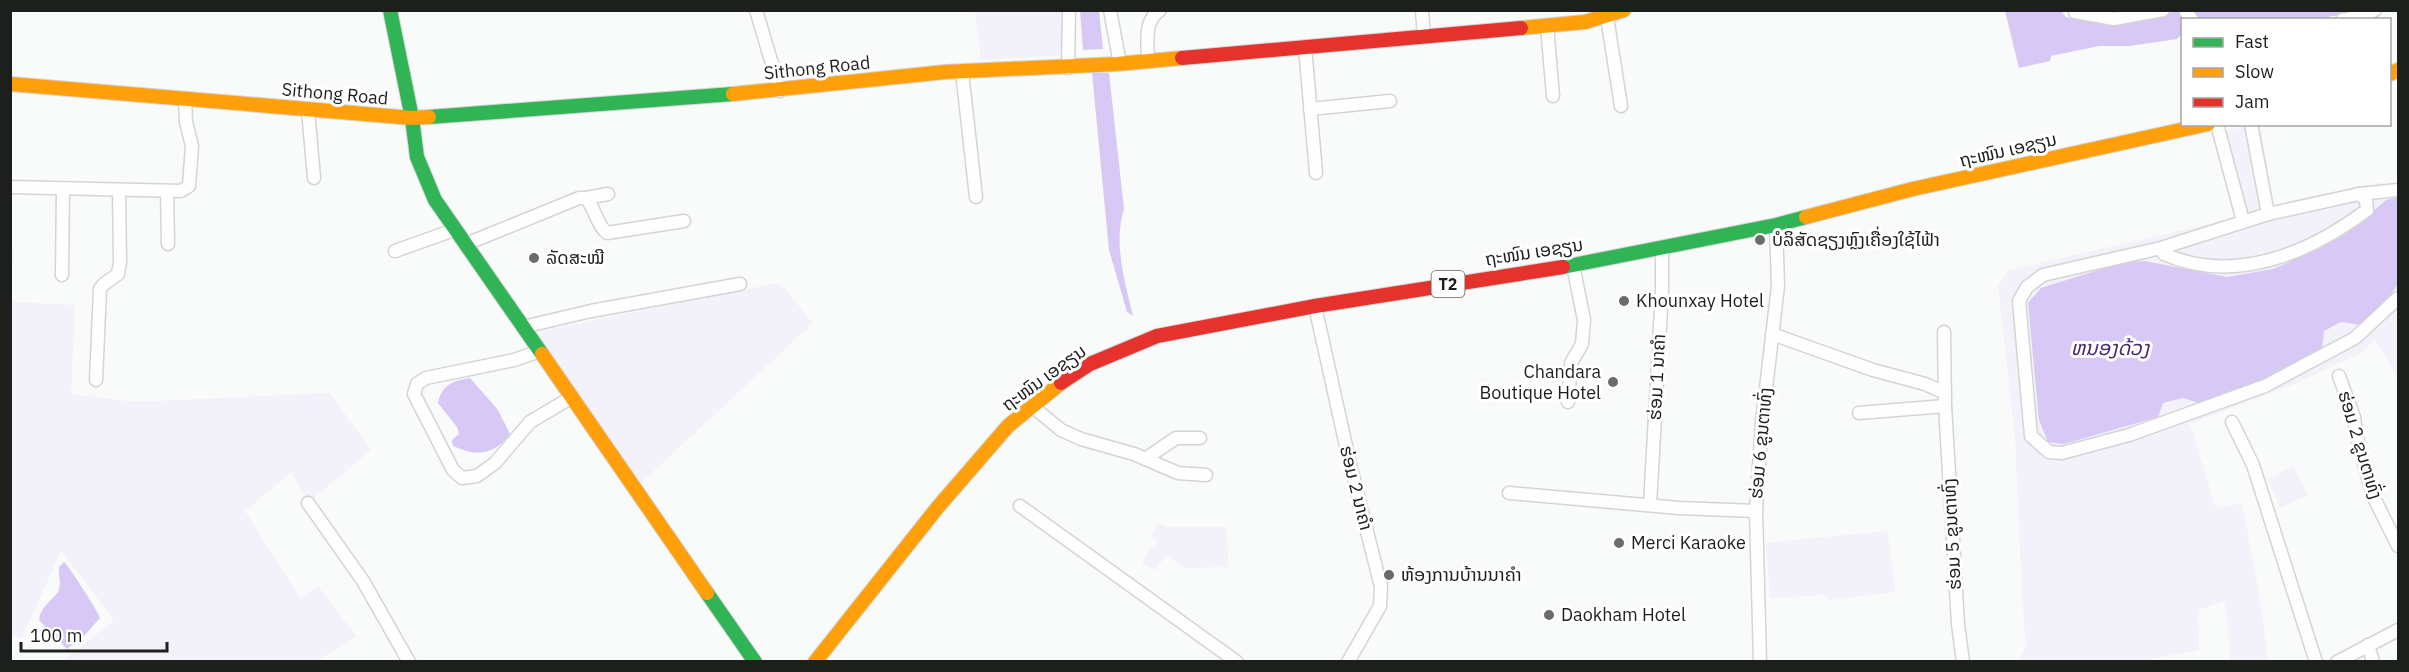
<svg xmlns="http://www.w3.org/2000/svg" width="2409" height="672" font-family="'IBM Plex Sans','Noto Sans Lao',sans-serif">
  <rect width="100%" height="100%" fill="#f8fbf9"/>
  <!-- green -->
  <g fill="#f3f1fa">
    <polygon points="975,11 1062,11 1066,55 981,60"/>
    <polygon points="2250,125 2260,125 2274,208 2380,183 2398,183 2398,377 2374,340 2361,353 2292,385 2190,424 2216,509 2242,503 2258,586 2268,661 2231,661 2225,601 2198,610 2199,650 2140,661 2019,661 2026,647 2022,598 2015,437 1998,286 2009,270 2236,218 2215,134"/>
    <polygon points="11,244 13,244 11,302 75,305 71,394 135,402 330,393 371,450 308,503 292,472 245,511 300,598 318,586 356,636 317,661 64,661 114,620 61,551 22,638 11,635"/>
    <polygon points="777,283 784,288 813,323 641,483 537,336 541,331"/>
    <polygon points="2293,466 2308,495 2280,508 2268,479"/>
    <polygon points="1158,523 1166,527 1227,527 1228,567 1184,568 1167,554 1155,570 1142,563 1150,549 1158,542 1151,536"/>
    <polygon points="1888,531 1895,592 1829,600 1824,595 1770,598 1766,543"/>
  </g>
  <!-- water -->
  <g fill="#d8c8f5">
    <polygon points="2195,10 2363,11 2311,20 2198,19 2191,12"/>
    <polygon points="1080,11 1099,11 1103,49 1083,50"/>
    <polygon points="2005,11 2061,11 2066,17 2113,25 2115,23 2174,12 2181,12 2187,19 2182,20 2182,33 2177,39 2130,46 2099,46 2051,56 2050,61 2019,68"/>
    <path d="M1092,73H1109L1124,209C1113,243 1125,282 1133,316L1127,312L1109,250Z"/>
    <polygon points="2398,197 2398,284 2390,296 2361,325 2341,322 2324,331 2322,349 2264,379 2199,403 2183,398 2163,403 2158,417 2064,444 2048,442 2039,420 2028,303 2041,288 2124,262 2145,261 2227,277 2273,269 2321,248 2363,220 2386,200"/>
    <path d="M470,378L498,410L510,434C494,455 477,457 453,446L452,440L459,434L457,427L438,403C442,384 453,381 470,378Z"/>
    <path d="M64,562C68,565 98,611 100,618L83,637L67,649L39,620C40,607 51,602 58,592C62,585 58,574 59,567Z"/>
  </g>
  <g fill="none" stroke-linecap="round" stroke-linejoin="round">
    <!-- street casing -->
    <g stroke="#d3d5d4" stroke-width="15">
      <g id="street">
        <polyline points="756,10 780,91"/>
        <polyline points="1110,10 1120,64"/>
        <polyline points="1422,10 1424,37"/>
        <polyline points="2185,10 2192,20"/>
        <polyline points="2075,12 2114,19 2163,10"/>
        <polyline points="1607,17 1621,106"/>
        <polyline points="2342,20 2363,16 2375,10"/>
        <polyline points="1547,26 1553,96"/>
        <polyline points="1305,47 1316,173"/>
        <path d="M1148,61C1148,42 1143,22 1160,10"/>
        <polyline points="1068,68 1069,10"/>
        <polyline points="962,72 976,197"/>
        <polyline points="1310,109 1390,101"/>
        <polyline points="308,110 314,178"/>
        <polyline points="2217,124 2243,221"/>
        <polyline points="2251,124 2268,214"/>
        <polyline points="10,187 181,191 189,186 192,146 186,122 185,100"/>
        <polyline points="167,191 168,244"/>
        <polyline points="2359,194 2398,190"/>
        <polyline points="586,198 608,194"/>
        <path d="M466,244L579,198H586C595,208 596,224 607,233L684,221"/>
        <path d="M2161,248L2164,254C2234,285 2310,253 2367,210L2366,200L2359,194L2268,214L2161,248L2043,275L2027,287L2019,301L2031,436L2049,452L2062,453L2129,435L2265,386L2355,338L2398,298"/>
        <polyline points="395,251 454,230"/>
        <polyline points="62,275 63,189"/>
        <polyline points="1315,306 1350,464 1381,587 1380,606 1348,662"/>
        <polyline points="523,327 591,311 740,284"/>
        <polyline points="1944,332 1945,406 1958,624 1963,662"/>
        <polyline points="1772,334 1873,370 1925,384 1945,393"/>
        <polyline points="540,351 514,360 426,378 417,384 414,394 453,470 462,478 477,476 495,463 530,422 572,397"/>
        <polyline points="2339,376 2354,417 2356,433 2369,482 2375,500 2398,546"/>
        <polyline points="96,380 100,289 104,284 118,274 120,262 119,190"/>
        <polyline points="1568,402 1571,363 1582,344 1584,320 1573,265"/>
        <polyline points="1032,406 1061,430 1081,439 1134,454 1178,473 1206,475"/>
        <polyline points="1859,413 1945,406"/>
        <polyline points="2232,422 2253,465 2316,662"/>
        <polyline points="1145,459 1176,438 1200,438"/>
        <polyline points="1509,493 1679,508 1756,511"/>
        <polyline points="308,503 363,581 409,662"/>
        <polyline points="1650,505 1662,291 1662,248"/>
        <polyline points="1020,506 1237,662"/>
        <polyline points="2368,645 2373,662"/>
        <polyline points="1760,662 1756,511 1762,422 1778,286 1776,225"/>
        <polyline points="2337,662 2398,630"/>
      </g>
    </g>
    <!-- fast casing -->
    <g stroke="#d3d5d4" stroke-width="16">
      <g id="fast">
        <polyline points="390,10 412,118 417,157 435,200 542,354"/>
        <polyline points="429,117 733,94"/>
        <polyline points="1563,267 1776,225 1806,217"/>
        <polyline points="707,593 755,662"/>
      </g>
    </g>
    <!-- slow casing -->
    <g stroke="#d3d5d4" stroke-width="16">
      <g id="slow">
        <polyline points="1521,28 1585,22 1624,10"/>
        <polyline points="2390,74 2398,70"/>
        <polyline points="10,84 412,118 429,117"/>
        <polyline points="733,94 945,72 1117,64 1182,58"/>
        <polyline points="1806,217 1913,189 2208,124"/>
        <polyline points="542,354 707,593"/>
        <polyline points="815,662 938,507 1008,426 1061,383"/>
      </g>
    </g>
    <!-- jam casing -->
    <g stroke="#d3d5d4" stroke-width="16">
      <g id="jam">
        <polyline points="1182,58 1521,28"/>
        <polyline points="1061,383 1090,364 1157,336 1315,306 1563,267"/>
      </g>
    </g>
    <!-- street -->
    <use href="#street" stroke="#fefefe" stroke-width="12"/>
    <!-- fast -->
    <use href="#fast" stroke="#30b455" stroke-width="14"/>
    <!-- slow -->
    <use href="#slow" stroke="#ff9f0a" stroke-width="14"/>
    <!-- jam -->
    <use href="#jam" stroke="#e5322d" stroke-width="14"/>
  </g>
  <!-- markers -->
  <g fill="#6a6c6a" stroke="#fff" stroke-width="2">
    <circle cx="1760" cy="240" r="6"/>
    <circle cx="534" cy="258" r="6"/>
    <circle cx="1624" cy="301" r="6"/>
    <circle cx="1613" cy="382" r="6"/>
    <circle cx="1619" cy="543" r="6"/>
    <circle cx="1389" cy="575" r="6"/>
    <circle cx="1549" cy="615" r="6"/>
  </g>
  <g text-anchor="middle" stroke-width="6" stroke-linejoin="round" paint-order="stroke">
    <!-- shield labels -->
    <rect fill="#fff" stroke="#616261" stroke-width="1.5" x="1431.5" y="271" width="33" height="26" rx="4.5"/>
    <g font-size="16" font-weight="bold" fill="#1d1f1d">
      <text x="1448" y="290">T2</text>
    </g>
    <!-- street labels -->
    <g font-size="18" fill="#1d1f1d" stroke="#fff">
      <text transform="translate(817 68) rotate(-6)" y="6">Sithong Road</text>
      <text transform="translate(335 94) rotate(5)" y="6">Sithong Road</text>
      <text transform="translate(2008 150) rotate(-13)" y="6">ຖະໜົນ ເອຊຽນ</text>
      <text transform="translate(1534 252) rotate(-9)" y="6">ຖະໜົນ ເອຊຽນ</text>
      <text transform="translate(1657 377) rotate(-87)" y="6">ຮ່ອມ 1 ນາຄຳ</text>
      <text transform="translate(1044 378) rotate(-36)" y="6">ຖະໜົນ ເອຊຽນ</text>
      <text transform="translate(1761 443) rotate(-85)" y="6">ຮ່ອມ 6 ຂູນຕາທົ່ງ</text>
      <text transform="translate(2360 445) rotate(73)" y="6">ຮ່ອມ 2 ຂູນຕາທົ່ງ</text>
      <text transform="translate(1356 488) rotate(76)" y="6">ຮ່ອມ 2 ນາຄຳ</text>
      <text transform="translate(1952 534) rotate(-93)" y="6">ຮ່ອມ 5 ຂູນຕາທົ່ງ</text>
    </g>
    <!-- poi labels -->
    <g font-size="18" fill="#1d1f1d" stroke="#fff" text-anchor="start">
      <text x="1772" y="246">ບໍລິສັດຊຽງຫຼົງເຄື່ອງໃຊ້ໄຟ້າ</text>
      <text x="546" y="264">ລັດສະໝີ</text>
      <text x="1636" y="307">Khounxay Hotel</text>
      <text x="1601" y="378" text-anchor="end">Chandara<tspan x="1601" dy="21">Boutique Hotel</tspan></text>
      <text x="1631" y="549">Merci Karaoke</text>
      <text x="1401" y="581">ຫ້ອງການບ້ານນາຄໍາ</text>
      <text x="1561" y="621">Daokham Hotel</text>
    </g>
    <!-- water labels -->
    <g font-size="20" font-style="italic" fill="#4a2973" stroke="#fff">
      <text x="2110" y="355">ຫນອງດ້ວງ</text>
    </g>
  </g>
  <!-- border -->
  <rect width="2409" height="672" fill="none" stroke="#1d1f1d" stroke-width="24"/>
  <!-- legend -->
  <rect x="2181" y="18" width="210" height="108" fill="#ffffff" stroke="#a5a5a5" stroke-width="1.5"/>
  <rect x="2193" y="38" width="30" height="9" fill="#30b455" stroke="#a5a5a5" stroke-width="1.5"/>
  <text x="2235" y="48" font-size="18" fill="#1d1f1d">Fast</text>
  <rect x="2193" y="68" width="30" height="9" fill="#ff9f0a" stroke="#a5a5a5" stroke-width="1.5"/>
  <text x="2235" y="78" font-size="18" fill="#1d1f1d">Slow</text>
  <rect x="2193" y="98" width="30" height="9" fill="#e5322d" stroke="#a5a5a5" stroke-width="1.5"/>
  <text x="2235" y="108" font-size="18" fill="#1d1f1d">Jam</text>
  <!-- scale -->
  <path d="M21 642v9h146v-9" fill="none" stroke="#1d1f1d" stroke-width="3"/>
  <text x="30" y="642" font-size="18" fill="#1d1f1d" stroke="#ffffff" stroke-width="4.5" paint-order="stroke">100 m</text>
</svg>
